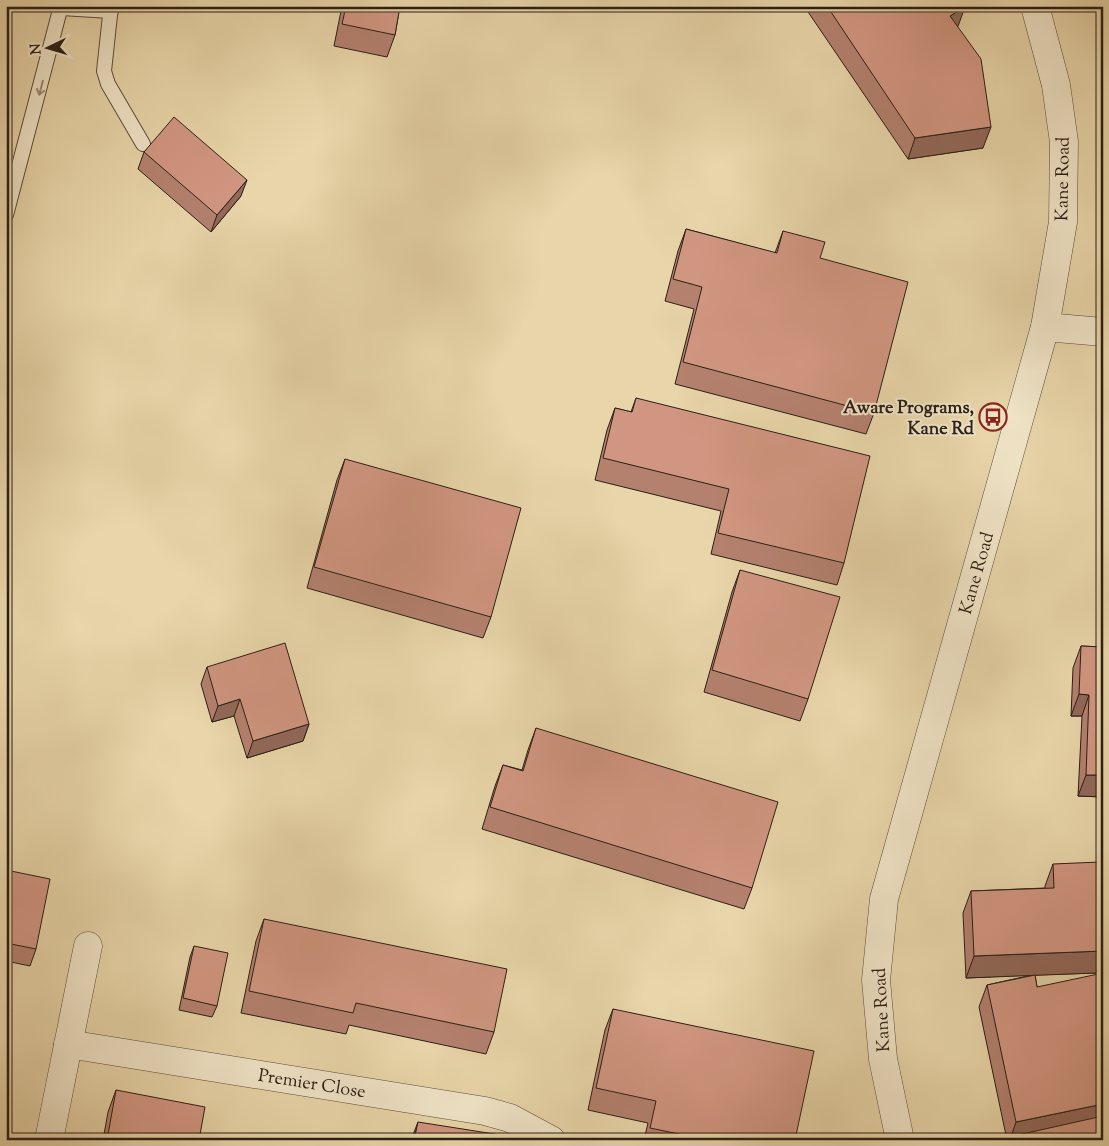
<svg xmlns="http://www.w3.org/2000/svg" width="1109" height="1146" font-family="'Sorts Mill Goudy',serif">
  <rect width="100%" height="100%" fill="#e8d5a9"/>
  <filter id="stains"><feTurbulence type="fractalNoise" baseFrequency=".004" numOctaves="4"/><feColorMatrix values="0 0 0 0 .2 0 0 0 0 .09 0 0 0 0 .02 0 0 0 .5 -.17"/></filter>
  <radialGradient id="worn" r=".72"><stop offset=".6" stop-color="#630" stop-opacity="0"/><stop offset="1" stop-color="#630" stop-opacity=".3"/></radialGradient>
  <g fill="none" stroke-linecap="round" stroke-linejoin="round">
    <!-- lane casing -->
    <g stroke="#5a4c3b" stroke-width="16">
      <g id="lane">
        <polyline points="111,6 104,71 108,84 143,144"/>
        <polyline points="61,8 111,11"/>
        <polyline points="6,215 61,6"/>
      </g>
    </g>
    <!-- street casing -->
    <g stroke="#5a4c3b" stroke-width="29">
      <g id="street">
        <polyline points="1045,327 1103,332"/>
        <polyline points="68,1044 485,1111 510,1118 551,1140"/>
        <polyline points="49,1140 88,946"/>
        <polyline points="900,1140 883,1059 876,980 884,899 1045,327 1063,222 1064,142 1056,85 1035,6"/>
      </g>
    </g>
    <!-- lane -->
    <use href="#lane" stroke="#f0e4c7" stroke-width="14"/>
    <!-- street -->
    <use href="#street" stroke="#f0e4c7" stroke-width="28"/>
  </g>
  <!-- wall -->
  <g fill="#b4816f" stroke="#2a1f16">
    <polygon points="342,6 400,6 395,35 387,57 334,46"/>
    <polygon points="804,6 964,6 957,27 983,148 908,159"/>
    <polygon points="144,152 241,196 211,232 138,169"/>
    <polygon points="686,229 775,253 783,231 820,258 874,413 866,434 675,384 694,309 665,301 678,251"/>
    <polygon points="636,398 844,563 837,585 711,554 721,511 595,480 607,430 615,408 631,412"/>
    <polygon points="1103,424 1103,473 1099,473"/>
    <polygon points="345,459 491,617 483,638 307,588 337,480"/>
    <polygon points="740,570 808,699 800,721 704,692 732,592"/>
    <polygon points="1081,646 1103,647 1103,797 1078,796 1082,716 1071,716 1073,668"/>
    <polygon points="207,667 309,724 303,741 247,758 234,716 212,722 201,684"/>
    <polygon points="536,728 752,888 744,909 482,829 495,786 503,765 522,770 528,750"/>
    <polygon points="1053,864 1096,973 1035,975 1037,987 1103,1140 1007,1140 979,1007 987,985 1032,975 966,978 963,913 971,891 1045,888 1045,886"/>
    <polygon points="6,870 36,949 30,966 6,961"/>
    <polygon points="264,919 494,1032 486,1054 349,1025 346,1034 241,1013 256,941"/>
    <polygon points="194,946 217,1006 212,1017 179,1010 190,957"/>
    <polygon points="613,1009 795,1140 644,1140 648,1123 588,1110 605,1030"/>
    <polygon points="116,1090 199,1140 103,1140 108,1112"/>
    <polygon points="418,1122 414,1140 411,1140"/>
  </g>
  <!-- shaded-wall -->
  <g fill="#92695a" stroke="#2a1f16">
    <polygon points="965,7 957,29 950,16"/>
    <polygon points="991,127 983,148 908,159 915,138"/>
    <polygon points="247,180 241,196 211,232 217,215"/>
    <polygon points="1103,462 1103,473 1099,473"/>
    <polygon points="1079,694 1089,695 1082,716 1071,716"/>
    <polygon points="240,699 234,716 212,722 218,706"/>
    <polygon points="309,724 303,741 247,758 253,741"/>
    <polygon points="1086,775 1103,775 1103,797 1078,796"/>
    <polygon points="1103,951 1103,955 1096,973 966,978 974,956"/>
    <polygon points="1103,1104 1103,1124 1018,1135 1016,1140 1010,1140 1016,1122"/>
  </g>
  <!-- building -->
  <g fill="#d19681" stroke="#2a1f16">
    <polygon points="346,6 400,6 395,35 342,24"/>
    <polygon points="827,6 964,6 965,7 950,16 981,59 991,127 915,138"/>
    <polygon points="174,117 247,180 217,215 144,152"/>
    <polygon points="686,229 777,253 783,231 825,242 820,258 908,282 874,413 683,362 702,287 673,279"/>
    <polygon points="636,398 870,456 844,563 718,533 729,489 603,458 615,408 632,412"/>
    <polygon points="345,459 521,508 491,617 314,567"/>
    <polygon points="740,570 840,597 808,699 712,670"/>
    <polygon points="285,643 309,724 253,741 240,699 218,706 207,667"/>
    <polygon points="1081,646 1103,647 1103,775 1086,775 1089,695 1079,694"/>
    <polygon points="536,728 778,802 752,888 490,807 503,765 523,771"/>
    <polygon points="1100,862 1103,917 1103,951 974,956 971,891 1054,888 1053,864"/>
    <polygon points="6,870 50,879 36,949 6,943"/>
    <polygon points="264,919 507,969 494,1032 356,1003 353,1013 249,991"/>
    <polygon points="194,946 228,953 217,1006 183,998"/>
    <polygon points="1103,973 1103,1104 1016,1122 987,985 1035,975 1037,987"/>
    <polygon points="6,1009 12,1010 6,1036"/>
    <polygon points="613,1009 814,1051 795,1140 708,1140 650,1128 656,1101 596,1088"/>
    <polygon points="116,1090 205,1107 199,1140 107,1140"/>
    <polygon points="1103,1116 1103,1140 1019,1140 1018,1135"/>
    <polygon points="418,1122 526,1139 526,1140 414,1140"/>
  </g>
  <!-- one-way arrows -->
  <defs><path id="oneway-shaft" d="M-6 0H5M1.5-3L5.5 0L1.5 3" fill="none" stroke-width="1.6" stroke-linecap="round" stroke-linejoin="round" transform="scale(1.25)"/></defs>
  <use stroke="#978b77" href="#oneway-shaft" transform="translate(41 88) rotate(105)"/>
  <!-- icons -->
  <defs>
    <g id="bus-ring" transform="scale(1.4375)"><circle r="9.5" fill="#f0e4c7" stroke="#8f2418" stroke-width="1.5"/><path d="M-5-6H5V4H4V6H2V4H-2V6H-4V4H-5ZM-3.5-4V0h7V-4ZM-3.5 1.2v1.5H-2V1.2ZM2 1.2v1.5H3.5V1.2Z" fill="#8f2418"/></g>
  </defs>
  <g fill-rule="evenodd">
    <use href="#bus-ring" x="993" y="417"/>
  </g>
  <g text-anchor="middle" stroke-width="4" stroke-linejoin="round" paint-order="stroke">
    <!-- street labels -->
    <g font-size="18" fill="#2a1f16" stroke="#f0e4c7">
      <text transform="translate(1062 179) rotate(-89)" y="6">Kane Road</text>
      <text transform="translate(976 573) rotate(-74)" y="6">Kane Road</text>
      <text transform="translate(881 1010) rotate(-93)" y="6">Kane Road</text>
      <text transform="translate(312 1083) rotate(9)" y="6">Premier Close</text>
    </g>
    <!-- poi labels -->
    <g font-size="18" font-weight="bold" fill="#2a1f16" stroke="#f0e4c7" text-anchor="end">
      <text x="974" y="413">Aware Programs,<tspan x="974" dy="21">Kane Rd</tspan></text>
    </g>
  </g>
  <!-- margin -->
  <rect width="1109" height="1146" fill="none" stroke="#e8d5a9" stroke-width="25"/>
  <rect x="8" y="8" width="1094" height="1131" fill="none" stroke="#2a1f16" stroke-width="2.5"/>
  <rect x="12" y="12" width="1084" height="1121" fill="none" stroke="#2a1f16"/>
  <!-- north arrow -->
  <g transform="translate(48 48) rotate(265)" stroke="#f0e4c7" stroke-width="4" paint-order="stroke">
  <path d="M0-4L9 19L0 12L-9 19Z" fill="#2a1f16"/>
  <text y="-8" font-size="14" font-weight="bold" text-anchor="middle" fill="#2a1f16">N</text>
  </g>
  <rect width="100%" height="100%" filter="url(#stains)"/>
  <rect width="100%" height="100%" fill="url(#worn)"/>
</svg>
